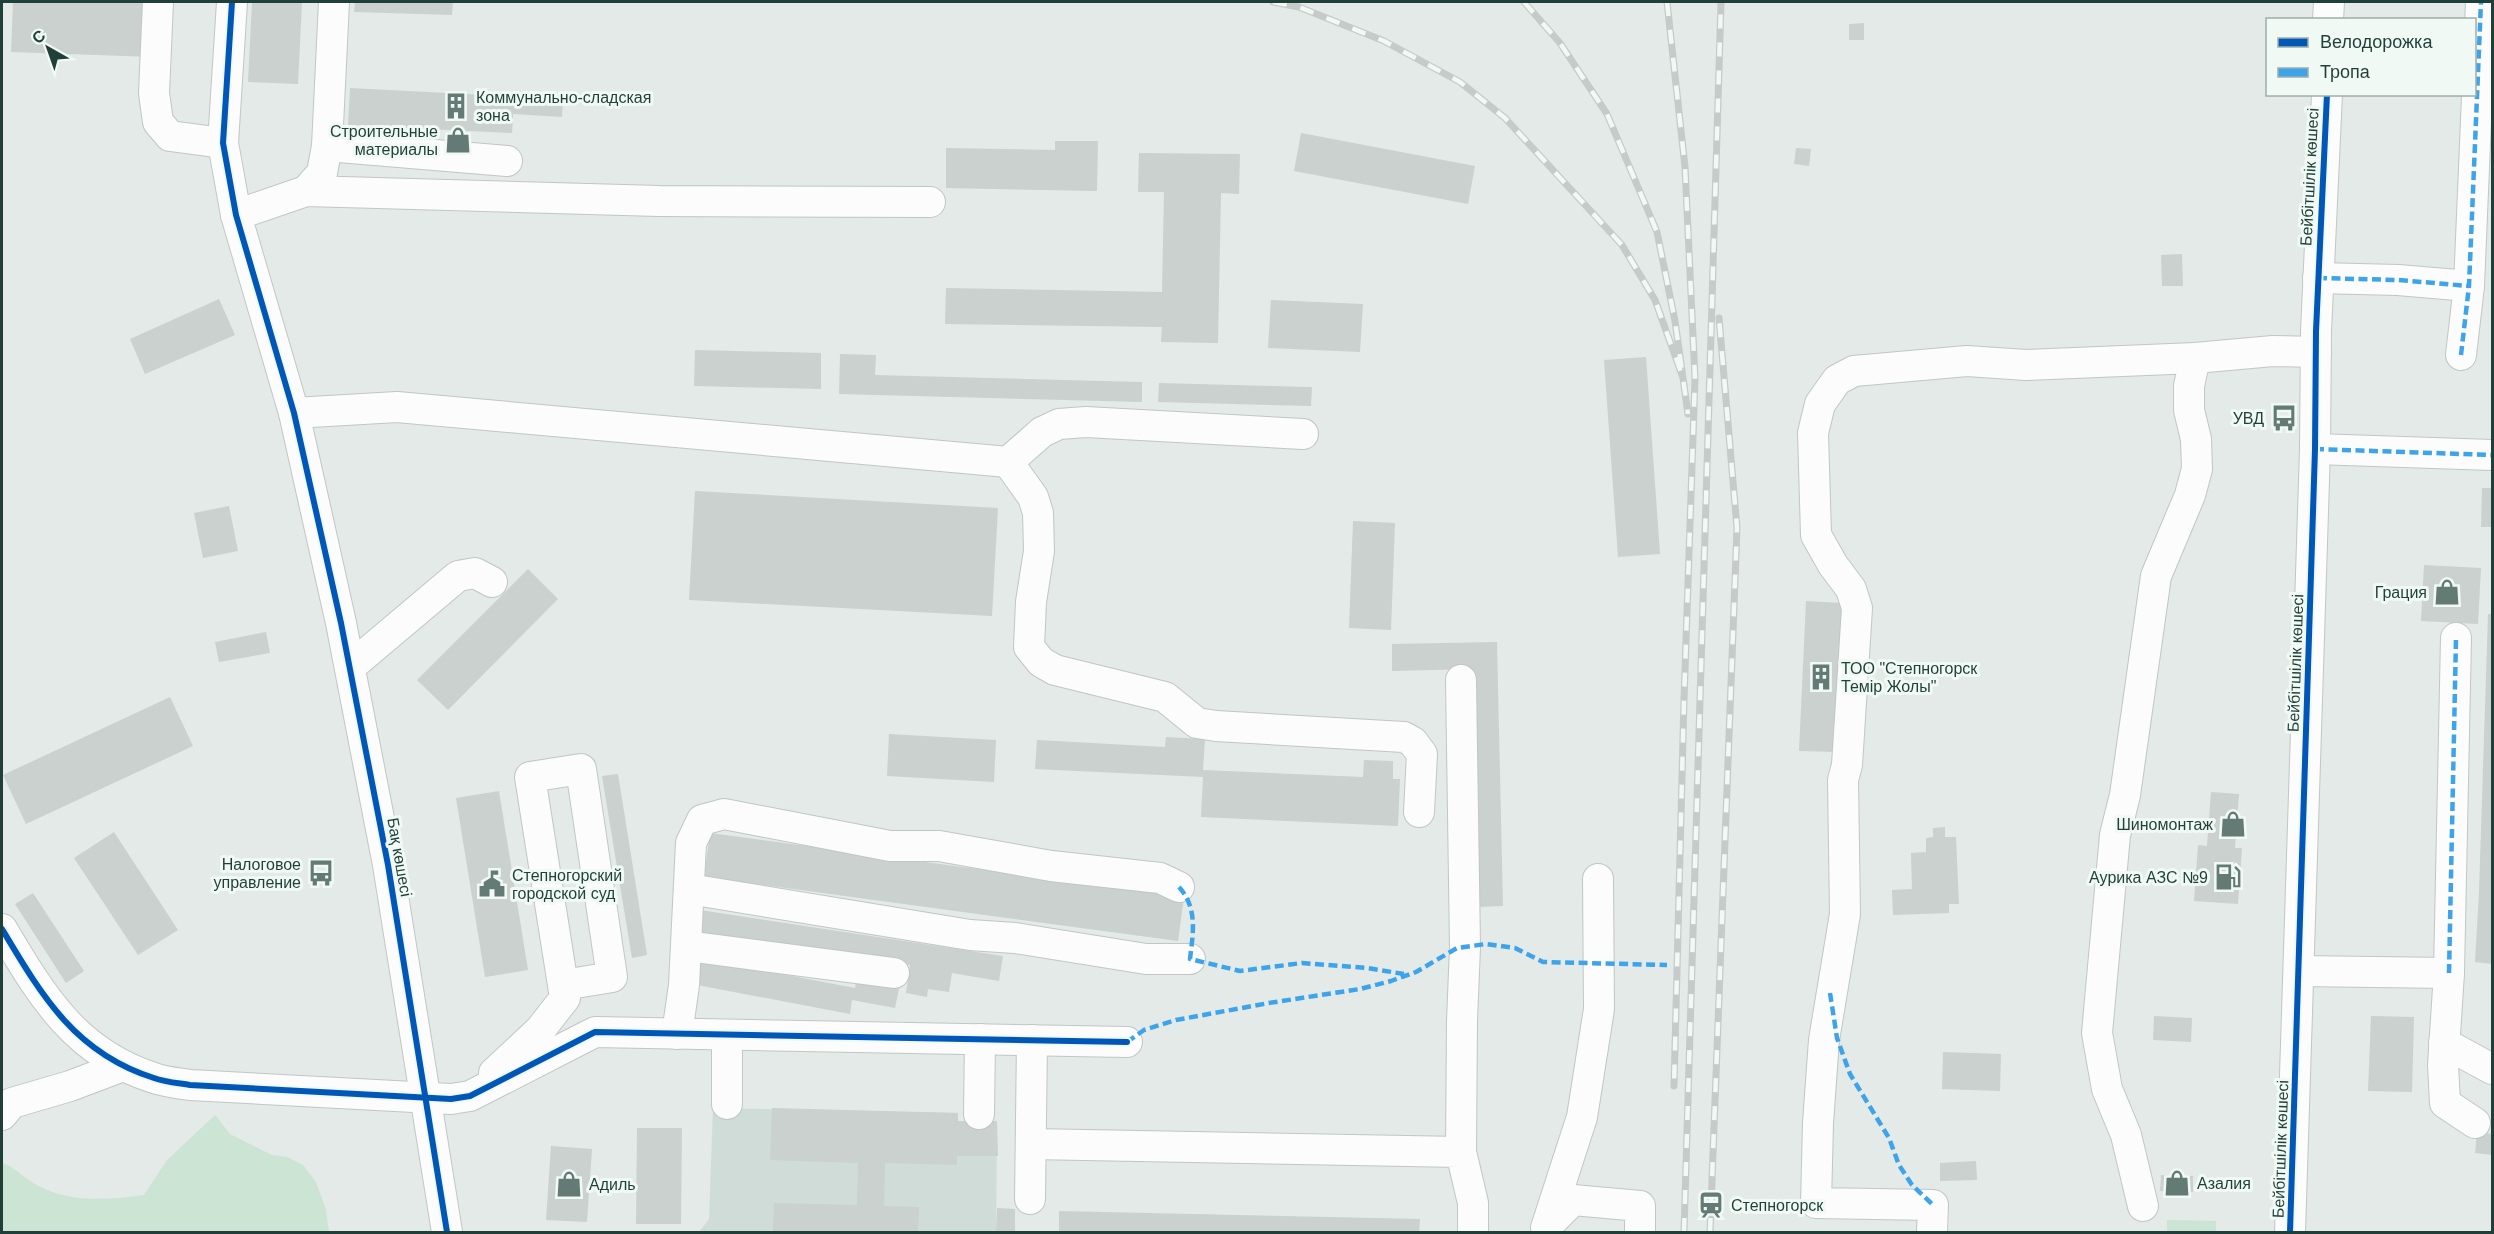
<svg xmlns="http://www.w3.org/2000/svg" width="2494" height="1234" font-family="Helvetica,sans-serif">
  <rect width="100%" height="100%" fill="#e3eae7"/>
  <!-- built -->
  <polygon fill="#d0dcd7" points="713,1108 958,1113 958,1121 997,1121 996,1232 699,1232 709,1219"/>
  <!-- green -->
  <g fill="#cbe4d4">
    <path d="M215,1115L230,1134L272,1155L287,1157L303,1165L316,1182L326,1210L329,1232H2V1163C15,1167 25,1179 37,1185C67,1203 110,1200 144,1195L167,1160Z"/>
    <polygon points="2167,1220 2216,1221 2216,1232 2167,1232"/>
  </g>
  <!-- building -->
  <g fill="#cad1ce">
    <polygon points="13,2 155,2 153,57 11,52"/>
    <polygon points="252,2 302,2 298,84 248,82"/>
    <polygon points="355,2 453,2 452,15 354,12"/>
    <polygon points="1864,23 1864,40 1849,40 1849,24"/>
    <polygon points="350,88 563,99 562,117 513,114 512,133 348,125"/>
    <polygon points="1301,133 1475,166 1468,204 1294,171"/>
    <polygon points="1055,141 1098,141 1097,191 946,188 946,148 1055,150"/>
    <polygon points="1796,148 1811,149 1809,166 1794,164"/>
    <polygon points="1139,153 1240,154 1239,194 1221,193 1218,343 1161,342 1162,327 945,324 946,288 1162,292 1164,192 1138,192"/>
    <polygon points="2182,254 2183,286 2162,286 2161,255"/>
    <polygon points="219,299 235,335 145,374 130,339"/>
    <polygon points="1271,300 1363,304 1360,352 1268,348"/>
    <polygon points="695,350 821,353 821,389 694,386"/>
    <polygon points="840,354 876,355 875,375 1142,382 1142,402 839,394"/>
    <polygon points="1646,357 1660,554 1618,557 1604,360"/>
    <polygon points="1159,383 1312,387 1311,406 1158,402"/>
    <polygon points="2482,488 2492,488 2492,527 2481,527"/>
    <polygon points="695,491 998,508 992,616 689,600"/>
    <polygon points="229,506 238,551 203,558 194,513"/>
    <polygon points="1353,521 1395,523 1391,630 1349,628"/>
    <polygon points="2424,565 2481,568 2478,624 2421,621"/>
    <polygon points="528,569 558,599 448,710 417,680"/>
    <polygon points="1806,601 1843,603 1837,752 1799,751"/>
    <polygon points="2488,614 2492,614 2492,964 2475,962 2479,892"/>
    <polygon points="266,632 270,653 219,662 215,642"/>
    <polygon points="1497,642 1503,906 1477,907 1472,669 1392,671 1392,644"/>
    <polygon points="170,697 193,746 26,824 3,775"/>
    <polygon points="889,734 996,740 994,782 887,776"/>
    <polygon points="1166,737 1205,739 1203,770 1363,777 1364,760 1393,761 1393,779 1400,779 1398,826 1201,817 1203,777 1035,769 1037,740 1165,747"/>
    <polygon points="618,774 647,955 632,958 602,776"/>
    <polygon points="499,791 528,970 485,977 456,798"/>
    <polygon points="2211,792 2239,794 2235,848 2242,848 2238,904 2194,901 2198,845 2207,846"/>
    <polygon points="1945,827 1945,837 1956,837 1959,904 1949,904 1949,913 1893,915 1892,890 1912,889 1911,853 1926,852 1926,838 1933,837 1933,828"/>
    <polygon points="114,832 178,930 138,955 74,858"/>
    <polygon points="710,833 1184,897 1178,941 704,877"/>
    <polygon points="33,893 84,971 66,983 15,904"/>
    <polygon points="700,910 1003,956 999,981 952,973 949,992 928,989 927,997 906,993 910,965 697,932"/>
    <polygon points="702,959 855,988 857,976 900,984 895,1008 852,1000 850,1014 697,985"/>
    <polygon points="2154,1016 2192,1018 2191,1042 2153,1040"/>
    <polygon points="2371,1016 2414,1017 2412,1092 2368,1091"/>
    <polygon points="1943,1052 2001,1054 2000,1091 1942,1089"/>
    <polygon points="772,1108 958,1113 958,1121 997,1121 998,1156 957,1156 957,1165 885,1163 884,1206 919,1207 918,1232 773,1232 774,1203 857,1205 858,1163 770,1160"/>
    <polygon points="637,1128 682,1128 681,1224 636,1224"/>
    <polygon points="2477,1132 2492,1134 2492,1155 2475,1153"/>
    <polygon points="551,1146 592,1149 587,1222 546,1220"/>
    <polygon points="1976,1161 1977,1180 1940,1181 1940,1163"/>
    <polygon points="2161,1175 2193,1176 2193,1192 2160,1191"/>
    <polygon points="997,1208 1015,1209 1015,1232 996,1232"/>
    <polygon points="1059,1211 1420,1219 1419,1232 1059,1232"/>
  </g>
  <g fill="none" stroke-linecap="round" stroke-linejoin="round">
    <!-- minor casing -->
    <g stroke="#c0c7c4" stroke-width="32">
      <g id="minor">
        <polyline points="158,2 154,93 158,122 170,136 223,143"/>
        <polyline points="232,2 223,143 236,215 294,413 341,623 388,865 447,1232"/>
        <polyline points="2328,20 2329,2"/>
        <polyline points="327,146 507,161"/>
        <polyline points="306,191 322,173 327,146 334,2"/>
        <polyline points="236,215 306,191 659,201 930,202"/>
        <polyline points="2318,278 2398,280 2469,286"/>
        <polyline points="2461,355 2469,286 2481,2"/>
        <polyline points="294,413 397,407 1008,462 1042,432 1059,424 1086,422 1303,434"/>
        <polyline points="2315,449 2492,455"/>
        <polyline points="1008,462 1033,497 1038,513 1039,551 1031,602 1029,647 1041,662 1055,670 1165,697 1197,723 1216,726 1404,737 1413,742 1422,754 1419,812"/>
        <polyline points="2456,638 2449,973 2443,1065 2445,1103 2475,1123"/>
        <polyline points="350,667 458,576 475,573 492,582"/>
        <polyline points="689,889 970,935 1015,938 1146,959 1190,959"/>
        <path d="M2,929C42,996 75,1053 154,1078C165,1082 178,1083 190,1085L451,1099L470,1096L595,1032L1127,1042"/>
        <polyline points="687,946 894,973"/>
        <polyline points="2299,971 2449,973"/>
        <polyline points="677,1034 684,985 691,843 702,820 724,814 890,846 939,846 1051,866 1160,878 1179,887"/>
        <polyline points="2444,1043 2492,1069"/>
        <polyline points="494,1073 540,1030 565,998 530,777 581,769 612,977 564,985"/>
        <polyline points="727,1104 727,1035"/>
        <polyline points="979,1114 980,1039"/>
        <polyline points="2,1115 12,1103 70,1086 123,1066"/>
        <polyline points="1031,1144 1461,1152 1473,1203 1473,1232"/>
        <polyline points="1461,1152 1462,1021 1465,947 1461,680"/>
        <polyline points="1030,1199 1032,1040"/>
        <polyline points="2143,1206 2126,1135 2107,1089 2097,1033 2115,835 2125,795 2156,576 2190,495 2197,469 2196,439 2189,410 2189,386 2195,358"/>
        <polyline points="1548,1225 1573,1200 1640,1206 1640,1232"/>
        <polyline points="1546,1228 1582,1117 1599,1009 1598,879"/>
        <polyline points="1932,1232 1933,1205 1816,1203 1818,1123 1824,1040 1845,914 1843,780 1847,765 1857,608 1851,589 1833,565 1816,535 1813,433 1820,404 1837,380 1854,371 1967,361 2026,365 2195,358 2273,351 2316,352"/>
        <polyline points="2290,1232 2315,449 2316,331 2327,94"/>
      </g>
    </g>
    <!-- minor -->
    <use href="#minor" stroke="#fbfcfb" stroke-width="30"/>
    <!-- rail casing -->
    <g stroke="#c6cbca" stroke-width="7">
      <g id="rail">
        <polyline points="1273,2 1299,7 1384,41 1460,82 1505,118 1622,245 1655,300 1682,375"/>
        <polyline points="1524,2 1560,43 1607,114 1657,232 1675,321 1688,414"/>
        <polyline points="1667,2 1685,167 1695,378 1684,700 1674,1086"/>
        <polyline points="1684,1232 1721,2"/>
        <polyline points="1710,1232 1737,528 1719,318"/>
      </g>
    </g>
    <!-- rail -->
    <use href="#rail" stroke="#f1f9f5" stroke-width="4.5" stroke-dasharray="14" stroke-linecap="butt"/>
    <!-- quiet -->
    <g stroke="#3da4ec" stroke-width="4.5" stroke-dasharray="9 4.5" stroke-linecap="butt">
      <polyline points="2318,278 2398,280 2469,286"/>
      <polyline points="2461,355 2469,286 2481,2"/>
      <polyline points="2315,449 2492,455"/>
      <path d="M1179,887C1198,908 1193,933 1190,959L1240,971L1302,963L1367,968L1404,974"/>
      <polyline points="2449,973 2456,638"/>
      <polyline points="1830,993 1837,1038 1850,1074 1889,1138 1899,1165 1912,1185 1933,1205"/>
      <polyline points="1127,1042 1144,1030 1176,1020 1269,1003 1360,989 1391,981 1416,972 1457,948 1486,944 1515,948 1543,962 1667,965"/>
    </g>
    <!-- cycleway casing -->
    <g stroke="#f1f9f5" stroke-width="10">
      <g id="cycleway">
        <polyline points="232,2 223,143 236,215 294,413 341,623 388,865 447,1232"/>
        <path d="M2,929C42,996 75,1053 154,1078C165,1082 178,1083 190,1085L451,1099L470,1096L595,1032L1127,1042"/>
        <polyline points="2290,1232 2315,449 2316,331 2327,94"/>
      </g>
    </g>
    <!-- cycleway -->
    <use href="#cycleway" stroke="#0057b8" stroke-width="6"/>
  </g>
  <!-- icons -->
  <defs>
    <g id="building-bare" transform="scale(2.07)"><path d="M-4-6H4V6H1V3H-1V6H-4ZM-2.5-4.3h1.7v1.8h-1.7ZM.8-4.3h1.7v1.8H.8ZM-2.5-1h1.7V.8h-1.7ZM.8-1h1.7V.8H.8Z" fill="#647b75" stroke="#f1f9f5" stroke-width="2.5" paint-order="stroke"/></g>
    <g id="shop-bare" transform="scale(2.07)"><path d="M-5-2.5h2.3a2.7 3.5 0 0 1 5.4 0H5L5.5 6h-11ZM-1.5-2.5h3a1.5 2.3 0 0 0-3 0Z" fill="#647b75" stroke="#f1f9f5" stroke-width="2.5" paint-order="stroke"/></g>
    <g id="bus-bare" transform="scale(2.07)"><path d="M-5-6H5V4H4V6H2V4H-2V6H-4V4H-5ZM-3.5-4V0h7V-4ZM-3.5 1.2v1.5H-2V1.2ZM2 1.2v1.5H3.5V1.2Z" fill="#647b75" stroke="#f1f9f5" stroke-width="2.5" paint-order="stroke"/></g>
    <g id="fuel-bare" transform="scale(2.07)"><path d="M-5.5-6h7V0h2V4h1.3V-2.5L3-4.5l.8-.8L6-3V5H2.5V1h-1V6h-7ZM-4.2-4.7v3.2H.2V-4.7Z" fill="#647b75" stroke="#f1f9f5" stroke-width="2.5" paint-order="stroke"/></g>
    <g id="civic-bare" transform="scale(2.07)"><path d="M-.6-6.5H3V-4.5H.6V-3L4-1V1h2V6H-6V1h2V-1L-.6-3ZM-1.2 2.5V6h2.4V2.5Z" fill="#647b75" stroke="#f1f9f5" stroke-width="2.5" paint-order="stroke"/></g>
    <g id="station-bare" transform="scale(2.07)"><path d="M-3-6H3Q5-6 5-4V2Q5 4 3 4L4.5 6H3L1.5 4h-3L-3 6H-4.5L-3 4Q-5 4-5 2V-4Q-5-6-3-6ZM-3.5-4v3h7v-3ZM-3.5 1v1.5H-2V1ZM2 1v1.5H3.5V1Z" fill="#647b75" stroke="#f1f9f5" stroke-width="2.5" paint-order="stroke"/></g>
  </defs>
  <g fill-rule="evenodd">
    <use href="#building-bare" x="456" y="106"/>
    <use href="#shop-bare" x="458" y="140"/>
    <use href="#bus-bare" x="2284" y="418"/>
    <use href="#shop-bare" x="2447" y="592"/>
    <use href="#building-bare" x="1821" y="677"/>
    <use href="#shop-bare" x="2233" y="824"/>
    <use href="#bus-bare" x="321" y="873"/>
    <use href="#fuel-bare" x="2228" y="877"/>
    <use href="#civic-bare" x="492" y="884"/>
    <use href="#shop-bare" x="2177" y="1183"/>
    <use href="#shop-bare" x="569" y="1184"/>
    <use href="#station-bare" x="1711" y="1205"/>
  </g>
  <g text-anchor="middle" stroke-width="6" stroke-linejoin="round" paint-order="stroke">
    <!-- poi labels -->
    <g font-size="16" fill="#1f3f38" stroke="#f1f9f5" text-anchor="start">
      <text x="476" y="103">Коммунально-сладская<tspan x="476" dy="18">зона</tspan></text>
      <text x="438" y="137" text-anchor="end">Строительные<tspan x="438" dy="18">материалы</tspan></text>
      <text x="2264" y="424" text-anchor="end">УВД</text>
      <text x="2427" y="598" text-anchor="end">Грация</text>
      <text x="1841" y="674">ТОО "Степногорск<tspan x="1841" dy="18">Темiр Жолы"</tspan></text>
      <text x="2213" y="830" text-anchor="end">Шиномонтаж</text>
      <text x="301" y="870" text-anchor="end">Налоговое<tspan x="301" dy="18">управление</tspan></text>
      <text x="512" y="881">Степногорский<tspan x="512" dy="18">городской суд</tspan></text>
      <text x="2208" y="883" text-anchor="end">Аурика АЗС №9</text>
      <text x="2197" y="1189">Азалия</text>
      <text x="589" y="1190">Адиль</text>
      <text x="1731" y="1211">Степногорск</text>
    </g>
    <!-- street labels -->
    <g font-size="16" fill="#1f3f38" stroke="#f1f9f5">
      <text transform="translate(2309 177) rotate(-87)" y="6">Бейбітшілік көшесі</text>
      <text transform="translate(2295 663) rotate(-88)" y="6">Бейбітшілік көшесі</text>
      <text transform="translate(400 857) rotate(80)" y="6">Бақ көшесі</text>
      <text transform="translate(2280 1149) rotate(-88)" y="6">Бейбітшілік көшесі</text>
    </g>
  </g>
  <!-- border -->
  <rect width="2494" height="1234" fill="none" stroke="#1f3f38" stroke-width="6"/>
  <!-- legend -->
  <rect x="2266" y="18" width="210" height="78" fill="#f1f9f5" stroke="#9dafa9" stroke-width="1.5"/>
  <rect x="2278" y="38" width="30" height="9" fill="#0057b8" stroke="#9dafa9" stroke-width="1.5"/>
  <text x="2320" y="48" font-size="18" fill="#1f3f38">Велодорожка</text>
  <rect x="2278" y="68" width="30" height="9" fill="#3da4ec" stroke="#9dafa9" stroke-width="1.5"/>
  <text x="2320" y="78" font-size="18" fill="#1f3f38">Тропа</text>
  <!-- north arrow -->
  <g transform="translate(48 48) rotate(320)" stroke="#f1f9f5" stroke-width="4.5" paint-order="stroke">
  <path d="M0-4.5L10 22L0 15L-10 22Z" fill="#1f3f38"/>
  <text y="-9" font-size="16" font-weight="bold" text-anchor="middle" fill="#1f3f38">С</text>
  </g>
</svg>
